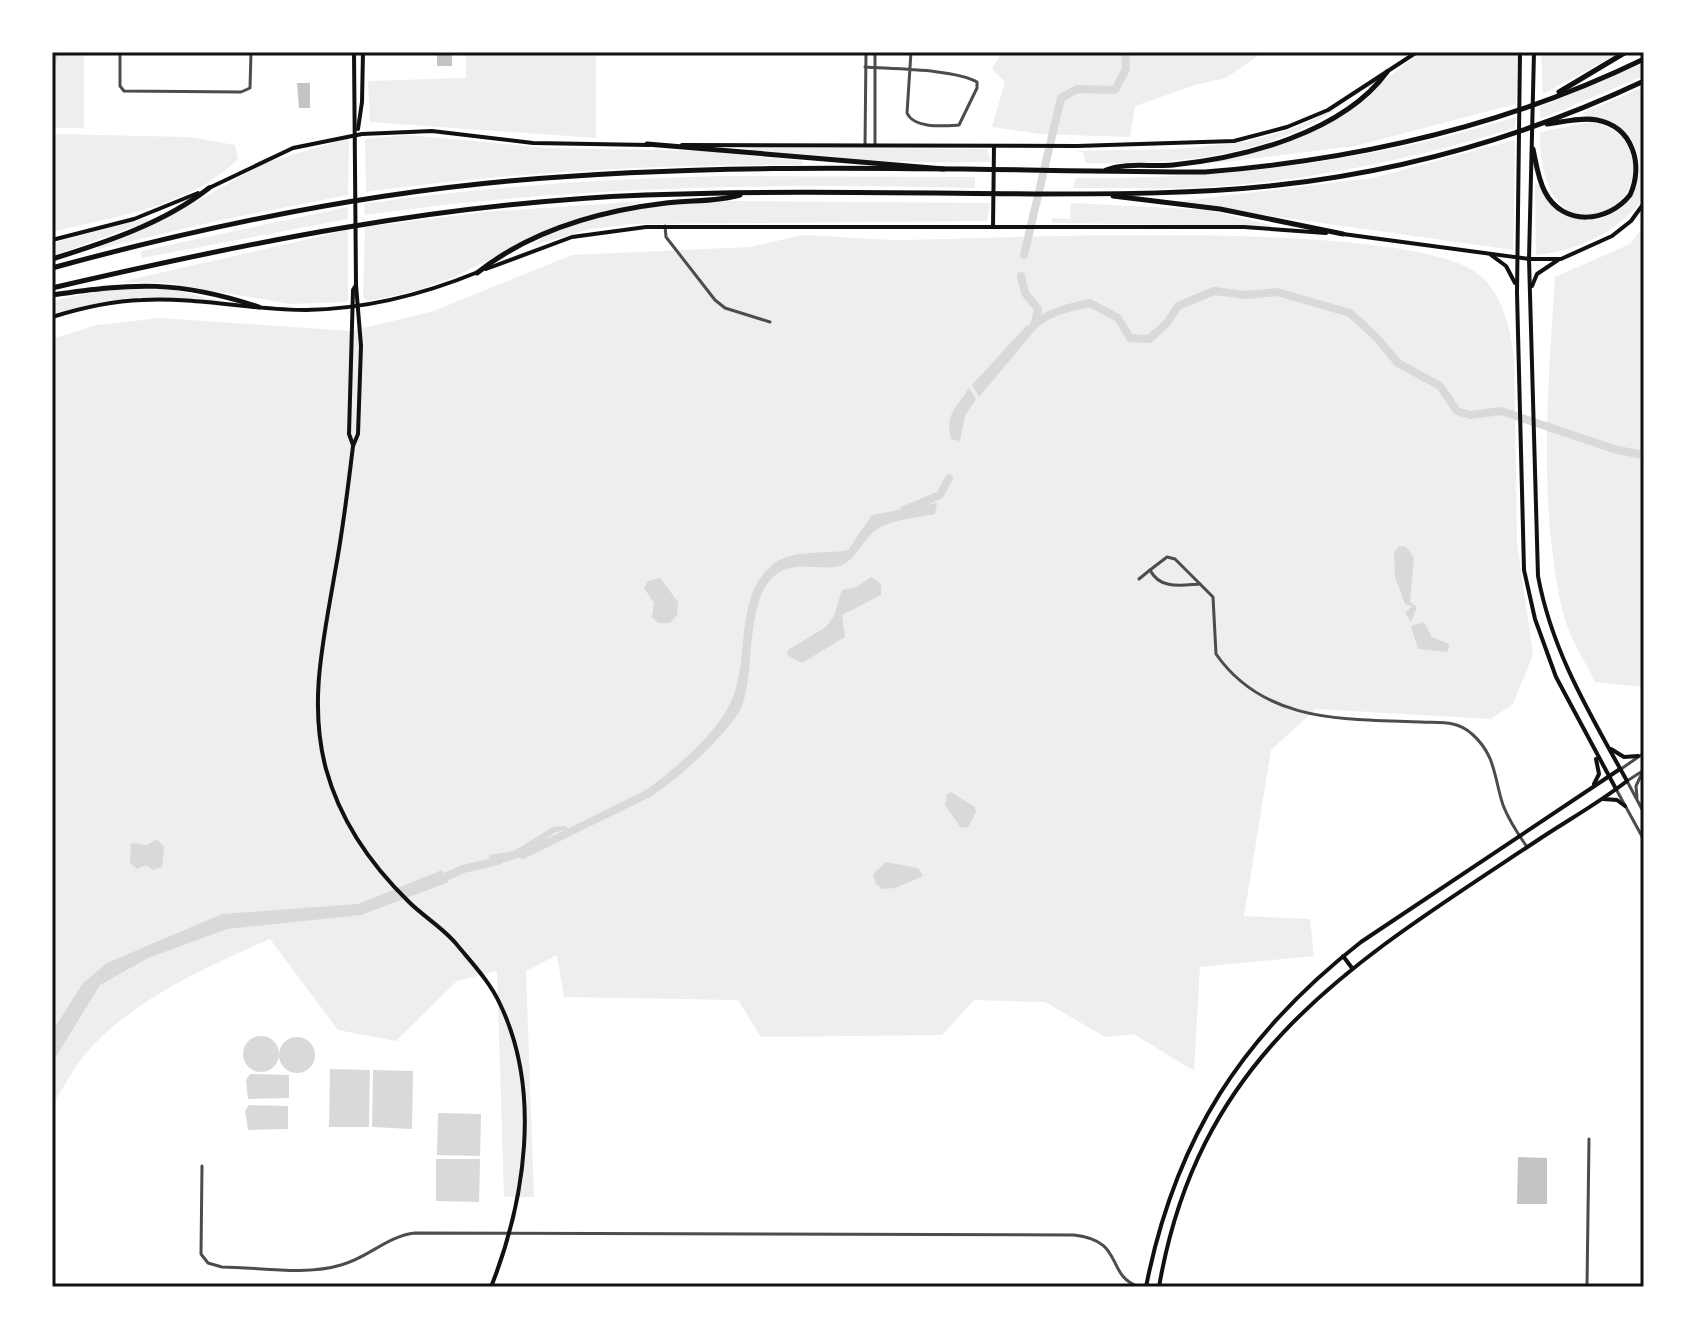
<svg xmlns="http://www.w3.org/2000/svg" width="1696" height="1339" font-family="Poppins,sans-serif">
  <rect width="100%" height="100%" fill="#fff"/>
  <!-- green -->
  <g fill="#eee">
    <rect x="52" y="52" width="32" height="76"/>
    <polygon points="466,52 596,52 596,138 370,122 368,81 466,78"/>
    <polygon points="1002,52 1263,52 1226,78 1195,85 1135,106 1130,137 1040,134 992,127 1005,82 992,69"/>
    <path d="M1421,52H1518L1516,104L1355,146L1208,164C1214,159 1286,144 1306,134C1348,112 1384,80 1421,52Z"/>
    <polygon points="1541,52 1621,52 1543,94"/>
    <polygon points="1644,63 1644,76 1540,119 1540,107"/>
    <path d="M1644,87V198C1616,233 1580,250 1536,255L1535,182C1549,192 1552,212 1574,218C1623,232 1661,170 1625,132C1613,119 1593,122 1582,113Z"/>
    <path d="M1341,106C1264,159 1174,164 1085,163L1084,153L1076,151L1178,149L1245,142L1295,128Z"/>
    <path d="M1516,117L1515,128C1419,157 1321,179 1221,186C1172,190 1123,188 1073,188L1076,178C1227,179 1371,162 1516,117Z"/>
    <path d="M1590,122C1607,125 1622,132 1629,148C1659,210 1539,269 1540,132Z"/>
    <path d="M52,134L189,137L235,145L238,159C190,207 116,216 52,232Z"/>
    <path d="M408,135L547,148L708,151L803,161L802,165C656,164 511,172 366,192L365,139Z"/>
    <polygon points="349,138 348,195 221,220 98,249 97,246 172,215 265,163"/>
    <polygon points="1515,140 1513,250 1173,202 1373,178"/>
    <path d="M744,147L987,149L991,162C955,163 762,161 744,147Z"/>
    <path d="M720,176L975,177V188C773,183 567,186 365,215L364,204C482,187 601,179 720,176Z"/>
    <polygon points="644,201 560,224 454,277 415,291 369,301 363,297 365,227 486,212"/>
    <path d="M738,201L990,203L987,221L633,224L590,229L532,246C575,207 679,202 738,201Z"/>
    <polygon points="1071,203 1210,210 1274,226 1052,223 1052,218 1070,219"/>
    <polygon points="348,207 348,219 142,258 141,251"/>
    <polygon points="147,218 149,221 52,256 52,243"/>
    <path d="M1644,225V687L1595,682C1584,659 1567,634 1562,609C1538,501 1548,387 1555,277L1630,244Z"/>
    <polygon points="348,230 348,302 290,304 168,283 120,282"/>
    <path d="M803,235C835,236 868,240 900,240C1000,239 1426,216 1484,279C1504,300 1511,331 1514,358L1517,543L1533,655L1513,704L1491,719L1316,709L1271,750L1244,916L1310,919L1314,956L1200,967L1194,1071L1134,1034L1105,1037L1045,1002L974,1000L942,1035L761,1037L738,1000L564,997L557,955L526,971L534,1197H504L497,971L457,981L396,1041L338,1030L270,939C206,967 133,999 86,1053C73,1069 63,1089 52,1105V339L97,325L161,318L350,331L431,312L572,255L750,247Z"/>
    <polygon points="168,288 220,301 127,298 52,314 52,301 110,289"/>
  </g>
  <!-- water -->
  <g fill="#d9d9d9">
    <polygon points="1027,325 1036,329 979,397 972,385"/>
    <path d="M969,388L976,399L965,416L960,441L951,439C945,413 956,409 969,388Z"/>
    <path d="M937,503L935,514C915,518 892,519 876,530C862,540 859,557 842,565C824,572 801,561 782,571C742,590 757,673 741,708C730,732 667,791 643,800L642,793C670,773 713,737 729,706C752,663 732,601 771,566C791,548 823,555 848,550L872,515Z"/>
    <polygon points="1400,546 1406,547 1414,558 1410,602 1417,607 1411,622 1405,613 1412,606 1405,604 1395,577 1394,552"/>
    <polygon points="871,577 881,584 881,595 842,615 845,637 802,663 787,655 788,650 826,627 834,616 842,590 857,587"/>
    <polygon points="660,578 678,602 677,615 670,623 658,623 652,617 654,603 644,588 648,581"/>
    <polygon points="1424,622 1432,637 1449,644 1448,652 1418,649 1411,626"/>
    <polygon points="951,792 975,807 976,812 968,827 961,828 945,805 947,794"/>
    <polygon points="566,826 568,829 554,833 524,856 492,866 489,855 514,851 553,827"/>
    <polygon points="157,839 164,847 162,867 153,870 146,865 137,869 130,863 131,843 147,845"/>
    <polygon points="886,862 918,868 923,876 895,888 882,889 876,884 873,874"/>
    <polygon points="442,870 449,882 361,915 227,929 148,958 100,985 52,1063 52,1032 83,983 107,963 222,914 358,904"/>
    <circle cx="261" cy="1054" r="18"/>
    <circle cx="297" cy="1055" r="18"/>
    <polygon points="330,1069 370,1070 369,1127 329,1127"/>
    <polygon points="373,1070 413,1071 412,1129 372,1127"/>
    <polygon points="250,1074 289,1075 289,1098 248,1099 246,1080"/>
    <polygon points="249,1105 288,1106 288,1129 248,1130 245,1111"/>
    <polygon points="438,1113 481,1114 480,1156 437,1155"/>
    <polygon points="436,1159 480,1159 479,1202 436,1201"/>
  </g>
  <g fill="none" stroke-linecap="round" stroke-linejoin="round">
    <!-- stream -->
    <g stroke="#d9d9d9" stroke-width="2">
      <polyline points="52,73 58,52"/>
      <polyline points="52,430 52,441"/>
    </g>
    <!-- river -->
    <g stroke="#d9d9d9" stroke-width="8">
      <polyline points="1024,255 1061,98 1077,89 1115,90 1126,69 1125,52"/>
      <polyline points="1021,276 1025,293 1038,309 1035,322"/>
      <path d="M1026,333C1043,313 1066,308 1090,303L1118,318L1130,338L1149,339L1167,323L1178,306L1214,291L1246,295L1277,292L1350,313L1376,337L1398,363L1440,386L1457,411L1470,415L1501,411L1617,450L1644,455"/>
      <polyline points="904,510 940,495 949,478"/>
      <polyline points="523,855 651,792"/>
      <polyline points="439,880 463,869 498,861"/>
    </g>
  </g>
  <!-- building -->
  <g fill="#c4c4c4">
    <rect x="437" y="52" width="15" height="14"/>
    <polygon points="297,83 310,83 310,108 299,108"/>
    <polygon points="1518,1157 1547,1158 1547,1204 1517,1204"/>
  </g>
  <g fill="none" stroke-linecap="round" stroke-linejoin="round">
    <!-- minor -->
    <g stroke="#4c4c4c" stroke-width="3">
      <polyline points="120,52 120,86 124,91 241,92 250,88 251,52"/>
      <path d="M865,67C893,69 955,69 977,82V88L959,125C944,126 914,129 907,113L911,52"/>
      <polyline points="665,226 666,237 715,300 725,308 770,322"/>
      <path d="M1167,557L1175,559L1200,584C1182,585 1160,590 1150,570Z"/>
      <polyline points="1139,579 1150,570"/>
      <path d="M1200,584L1213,597L1216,654C1265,724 1346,719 1421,722C1440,723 1457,720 1472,734C1496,755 1494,778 1503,805C1509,821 1518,834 1527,847"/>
      <path d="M202,1166L201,1254L208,1263L222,1267C259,1267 305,1276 341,1265C368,1258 387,1236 415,1233L1074,1235C1126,1241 1104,1274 1139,1287"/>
      <polyline points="1587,1287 1589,1139"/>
    </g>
    <!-- tertiary -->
    <g stroke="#4c4c4c" stroke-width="3">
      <polyline points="865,145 866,52"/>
      <polyline points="875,145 875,52"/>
      <polyline points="1621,769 1644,753"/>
      <polyline points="1644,770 1627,781 1644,813"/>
      <polyline points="1616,789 1644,840"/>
      <polyline points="1637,798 1636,786 1643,771"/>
    </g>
    <!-- secondary -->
    <g stroke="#111" stroke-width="4">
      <path d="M354,52L356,285L361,346L358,434L353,446C348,488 343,530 335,572C324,638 308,702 326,769C340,820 371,865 409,902C424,917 445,929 458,946C472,963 490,982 500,1004C542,1091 525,1201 491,1287"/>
      <polyline points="1520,52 1517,293 1524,570 1535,619 1556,677 1616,789"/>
      <polyline points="358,129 362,102 363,52"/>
      <polyline points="682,145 1077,146 1234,141 1287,127 1328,110 1417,52"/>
      <polyline points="209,188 293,148 362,134 432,131 533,143 649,145"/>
      <polyline points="993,227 994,146"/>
      <polyline points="1343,234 1529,259 1561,259 1612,236 1631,221 1644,203"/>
      <polyline points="52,240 134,219 198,193"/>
      <polyline points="1491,255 1506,266 1515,283"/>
      <polyline points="486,269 572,237 646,227 1244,227 1326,233"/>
      <polyline points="1532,286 1537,274 1558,260"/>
      <path d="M52,317C81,308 111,301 142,300C197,297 251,310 306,310C367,309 422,295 478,272"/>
      <polyline points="353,445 349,434 353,290 356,285"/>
      <polyline points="1611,749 1624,757 1638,756"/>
      <polyline points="1594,784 1599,774 1596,759"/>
      <polyline points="1603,799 1617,800 1625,806"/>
      <polyline points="1343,956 1352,968"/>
      <path d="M1146,1287C1175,1139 1242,1035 1361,942L1620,769"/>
      <path d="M1159,1287C1200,1049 1356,961 1541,838C1570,819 1600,802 1627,781C1590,714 1552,652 1538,576L1529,259L1534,52"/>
    </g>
    <!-- motorway -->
    <g stroke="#111" stroke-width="5">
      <polyline points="1559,92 1626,52"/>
      <polyline points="647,144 944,169"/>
      <path d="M1533,149C1536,163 1538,179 1545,192C1563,227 1608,223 1630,195C1644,165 1633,127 1597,120C1581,117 1563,122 1547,124"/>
      <path d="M1106,170C1126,162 1151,167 1173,165C1244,158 1342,133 1387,72"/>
      <polyline points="1113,196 1220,209 1343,234"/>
      <path d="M52,259C107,242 164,223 209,188"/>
      <path d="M52,268C202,227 354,195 509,181C740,160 974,171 1205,172C1357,160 1506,126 1644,59"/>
      <path d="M477,273C531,230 599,211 666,203C691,200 717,202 740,195"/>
      <path d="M52,288C249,242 443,203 645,195C775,190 905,193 1035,194C1116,194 1197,194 1278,185C1405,171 1529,135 1644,81"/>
      <path d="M52,295C135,283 178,280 259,307"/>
    </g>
  </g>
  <!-- border -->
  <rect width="1696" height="1339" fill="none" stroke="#ffffff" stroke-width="108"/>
  <rect x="54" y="54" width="1588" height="1231" fill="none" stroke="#111" stroke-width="3"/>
</svg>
